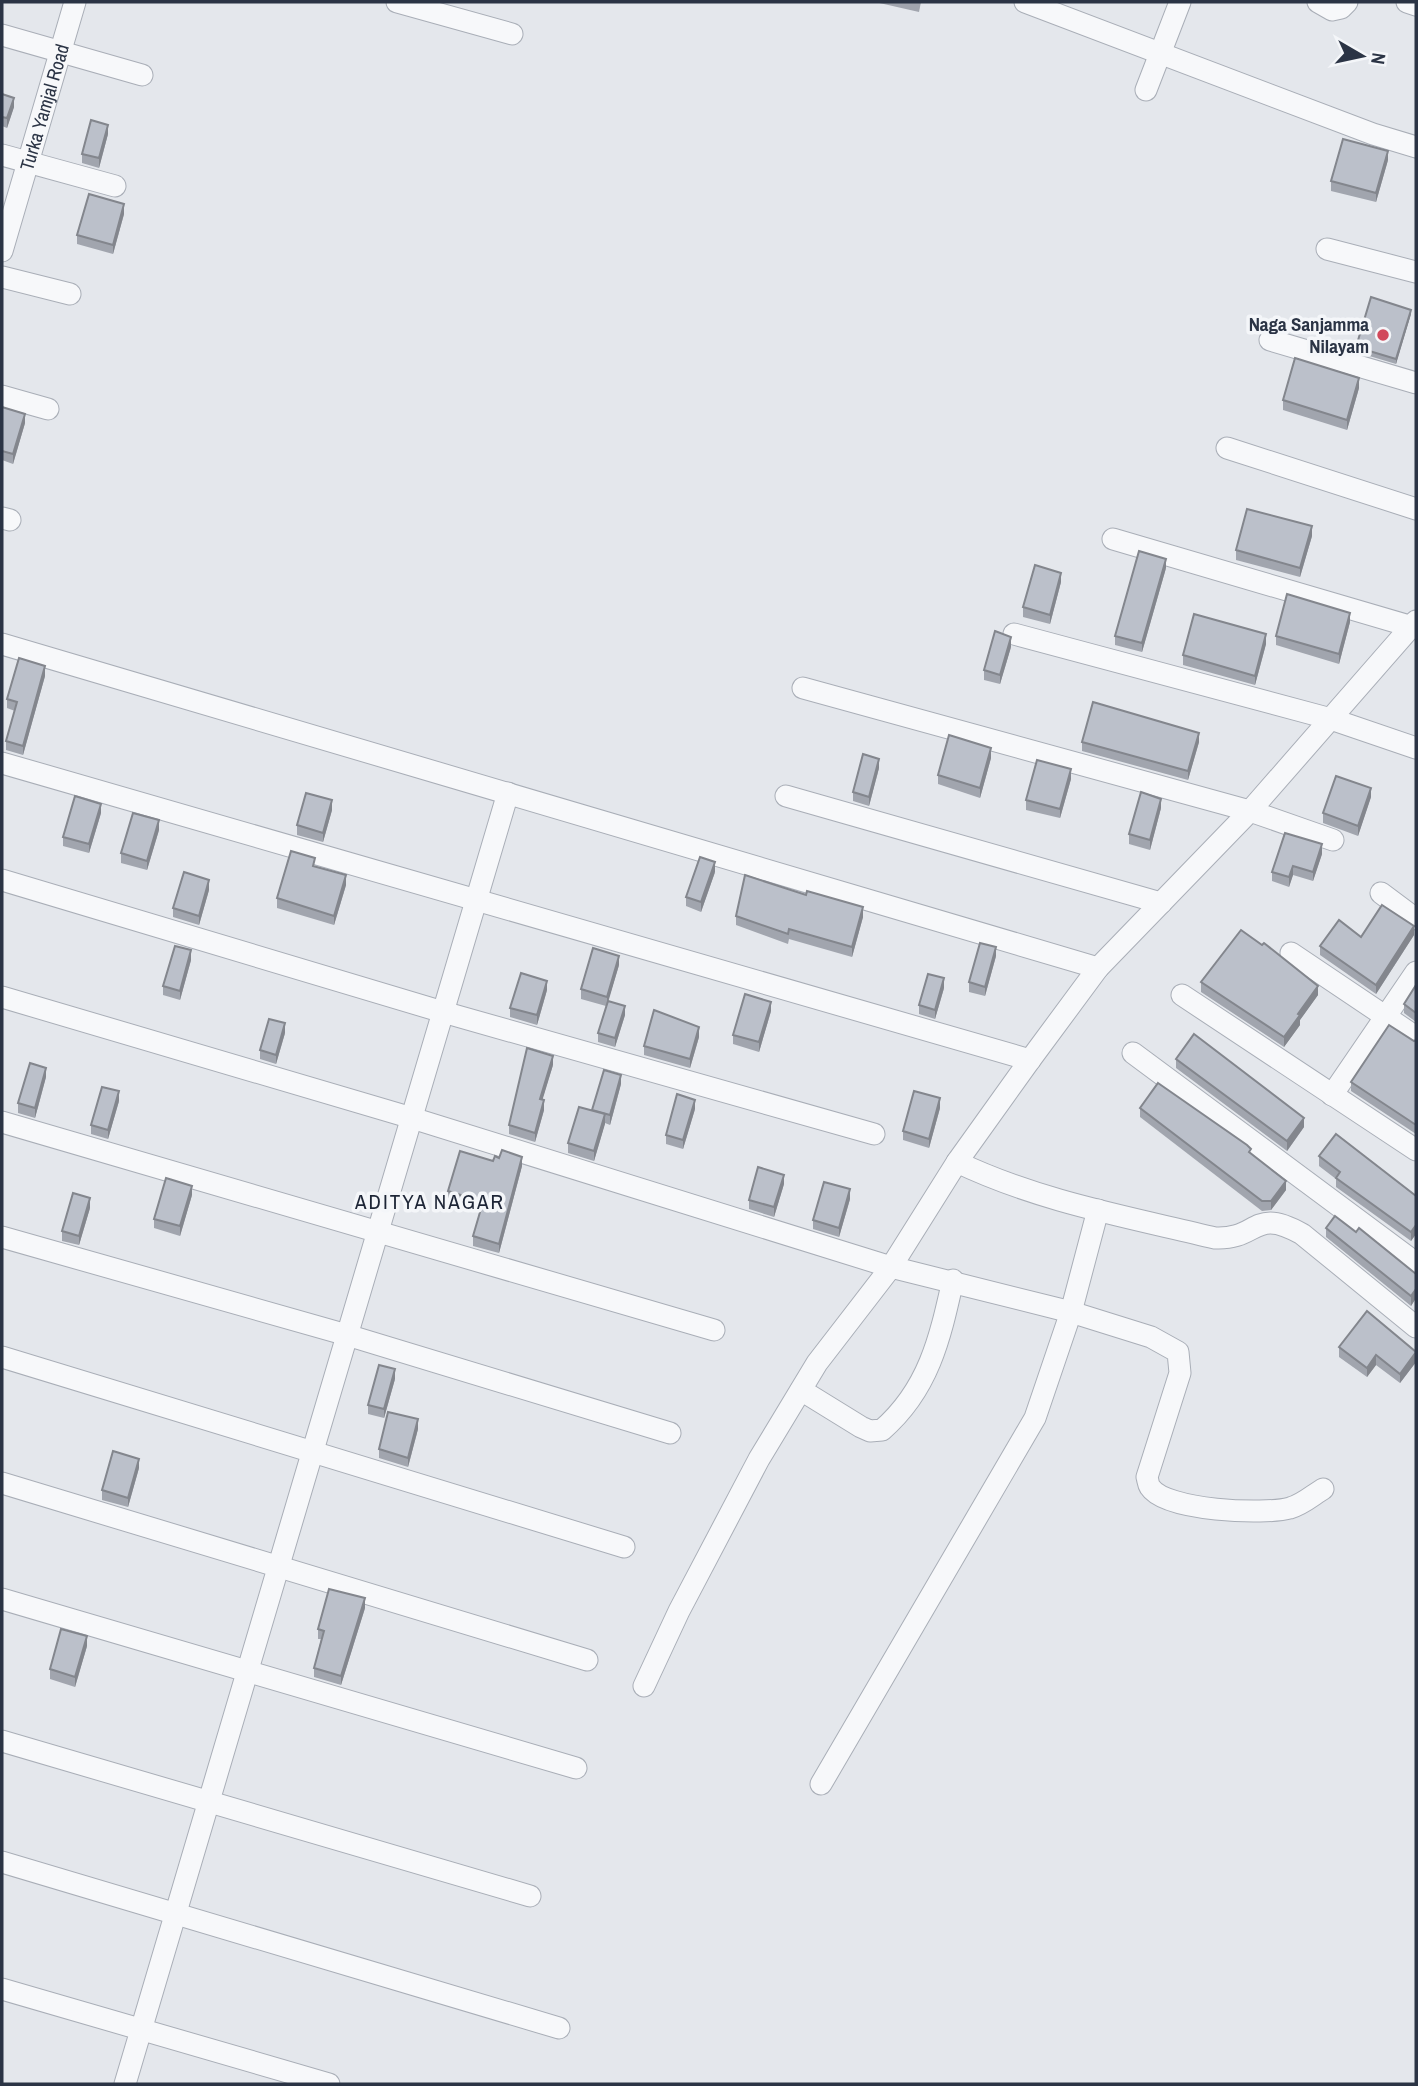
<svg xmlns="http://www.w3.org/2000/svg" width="1418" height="2086" font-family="'Archivo Narrow',sans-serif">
  <rect width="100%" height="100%" fill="#e4e7ec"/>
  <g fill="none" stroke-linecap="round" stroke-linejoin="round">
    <!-- minor casing -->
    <g stroke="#a9aeb7" stroke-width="23">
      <g id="minor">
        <polyline points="397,2 512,34"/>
        <polyline points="1025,2 1373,134 1416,147"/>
        <polyline points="1318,2 1332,10 1341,8 1347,2"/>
        <polyline points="1407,2 1416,5"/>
        <polyline points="2,35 142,75"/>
        <polyline points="1146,90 1180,2"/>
        <polyline points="2,155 115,186"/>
        <polyline points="1327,249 1416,272"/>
        <path id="s1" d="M2,251L75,2"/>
        <polyline points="2,277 70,294"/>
        <polyline points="1270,340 1416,383"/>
        <polyline points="2,396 48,409"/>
        <polyline points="1227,448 1416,509"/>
        <polyline points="2,518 10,520"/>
        <polyline points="1113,539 1416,628"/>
        <polyline points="1014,634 1331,719 1416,748"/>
        <polyline points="2,644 1098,968"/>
        <polyline points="803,688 1250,811 1333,840"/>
        <polyline points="2,763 1030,1060"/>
        <polyline points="786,796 1161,903"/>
        <polyline points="2,880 443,1012 874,1134"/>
        <polyline points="1381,893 1416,919"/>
        <polyline points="1291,953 1416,1037"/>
        <polyline points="1182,995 1416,1150"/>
        <path d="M2,997L412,1118L891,1267L1071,1312L1151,1337L1178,1352L1180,1373L1147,1477C1148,1480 1148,1484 1150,1487C1165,1511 1265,1515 1290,1508C1302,1505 1313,1495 1323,1489"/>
        <polyline points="1133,1053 1416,1263"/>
        <polyline points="1332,1095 1416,972"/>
        <polyline points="2,1122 714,1330"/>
        <path d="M957,1162C1038,1201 1128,1217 1215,1238C1259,1240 1253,1206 1302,1234L1416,1327"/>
        <polyline points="2,1237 347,1335 670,1433"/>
        <polyline points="2,1357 624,1547"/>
        <path d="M801,1390L861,1427L870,1431L882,1430C929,1389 940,1338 953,1280"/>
        <polyline points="2,1483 587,1660"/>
        <polyline points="2,1599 576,1768"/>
        <polyline points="644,1686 679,1611 759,1459 817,1363 891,1267 957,1162 1030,1060 1098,968 1250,811 1416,621"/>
        <polyline points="2,1741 530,1896"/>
        <polyline points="821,1784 1035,1418 1071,1312 1098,1210"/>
        <polyline points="2,1862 559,2028"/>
        <polyline points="2,1989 329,2084"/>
        <polyline points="125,2084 508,793"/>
      </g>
    </g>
    <!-- minor -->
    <use href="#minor" stroke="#f7f8fa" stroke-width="21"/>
  </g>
  <!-- wall -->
  <g fill="#a1a5ae">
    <polygon points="875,2 921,2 919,12"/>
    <polygon points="2,94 14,107 7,128 2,126"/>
    <polygon points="108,134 99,168 82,163 82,154"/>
    <polygon points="1388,160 1376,202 1331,191 1331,181"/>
    <polygon points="124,214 113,254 77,244 77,235"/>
    <polygon points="1411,314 1396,364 1356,352 1356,347"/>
    <polygon points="1359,388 1347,430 1283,410 1283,400"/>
    <polygon points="2,407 25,423 13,464 2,460"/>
    <polygon points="1312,536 1300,577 1236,560 1236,550"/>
    <polygon points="1166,568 1142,652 1115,645 1115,636"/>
    <polygon points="1061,582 1050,624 1023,617 1023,607"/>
    <polygon points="1350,622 1339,664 1276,645 1276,636"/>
    <polygon points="1266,644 1255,685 1183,665 1183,655"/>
    <polygon points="1011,647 1000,684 984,680 984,670"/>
    <polygon points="45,676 23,755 6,750 6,741 15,711 7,708 7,699"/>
    <polygon points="1082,742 1199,742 1188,780 1082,751"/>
    <polygon points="991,758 980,798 938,784 938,775"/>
    <polygon points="879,768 869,806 853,801 853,792"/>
    <polygon points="1071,779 1060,818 1026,810 1026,800"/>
    <polygon points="1371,797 1358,836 1323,823 1323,813"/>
    <polygon points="1161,808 1150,850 1129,844 1129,834"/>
    <polygon points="332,810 323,842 297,835 297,825"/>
    <polygon points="101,813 89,853 63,846 63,837"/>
    <polygon points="159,830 147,870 121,863 121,853"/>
    <polygon points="1322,854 1313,881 1293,875 1289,887 1272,881 1272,872"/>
    <polygon points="315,866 346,885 334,925 277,908 277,898"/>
    <polygon points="715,872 701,912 686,906 686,897"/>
    <polygon points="209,890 199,925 173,917 173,908"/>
    <polygon points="806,895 863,917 852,957 789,939 788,944 736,925 736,916"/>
    <polygon points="1414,935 1376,994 1320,955 1320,946 1361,937"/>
    <polygon points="996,956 985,996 969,992 969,982"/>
    <polygon points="191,960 180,1000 163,995 163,986"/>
    <polygon points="619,965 608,1001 625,1015 615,1047 598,1042 598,1033 606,1006 581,999 581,989"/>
    <polygon points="1201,982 1318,995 1300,1020 1300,1025 1284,1047 1201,992"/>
    <polygon points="1416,985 1416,1022 1404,1013 1404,1004"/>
    <polygon points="944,988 935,1019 919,1014 919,1005"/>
    <polygon points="547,990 537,1025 510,1017 510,1008"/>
    <polygon points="771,1011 759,1052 733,1044 733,1035"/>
    <polygon points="285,1033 276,1064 260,1059 260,1050"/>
    <polygon points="699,1037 690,1068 644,1055 644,1046"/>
    <polygon points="1416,1040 1416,1134 1351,1091 1351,1082"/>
    <polygon points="1176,1059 1304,1127 1287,1151 1176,1068"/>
    <polygon points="553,1065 542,1100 544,1110 535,1142 509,1134 509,1125"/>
    <polygon points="46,1077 35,1118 18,1113 18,1103"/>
    <polygon points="621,1084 610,1125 605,1123 594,1161 568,1153 568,1143 592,1111"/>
    <polygon points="119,1101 108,1139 91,1134 91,1125"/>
    <polygon points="940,1108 929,1148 903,1140 903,1131"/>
    <polygon points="1140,1108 1251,1153 1286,1190 1271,1210 1262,1211 1140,1117"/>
    <polygon points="695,1109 683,1149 666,1144 666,1135"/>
    <polygon points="1319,1156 1416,1196 1416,1234 1411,1241 1336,1187 1336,1179 1319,1166"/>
    <polygon points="493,1161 522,1166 499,1253 473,1246 473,1236 480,1210 448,1201 448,1191"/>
    <polygon points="784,1184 774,1217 749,1209 749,1200"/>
    <polygon points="192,1195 180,1236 154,1228 154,1219"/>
    <polygon points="850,1199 839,1237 813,1229 813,1220"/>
    <polygon points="90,1208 79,1245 62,1241 62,1231"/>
    <polygon points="1326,1228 1416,1274 1416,1298 1411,1306 1326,1237"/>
    <polygon points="1339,1347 1416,1352 1416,1362 1400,1383 1376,1365 1367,1377 1339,1357"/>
    <polygon points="395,1379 384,1418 368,1414 368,1405"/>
    <polygon points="418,1429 408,1467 379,1458 379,1449"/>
    <polygon points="139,1468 128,1507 102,1500 102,1490"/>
    <polygon points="365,1608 341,1685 314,1677 314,1668 321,1639 318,1639 318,1629"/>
    <polygon points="87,1646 75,1687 50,1679 50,1669"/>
  </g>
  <!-- shaded-wall -->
  <g fill="#83868d">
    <polygon points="14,98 14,107 7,128 7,118"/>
    <polygon points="108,125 108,134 99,168 99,158"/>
    <polygon points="1388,151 1388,160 1376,202 1376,193"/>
    <polygon points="124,204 124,214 113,254 113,245"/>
    <polygon points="1411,310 1411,314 1396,364 1396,359"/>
    <polygon points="1359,378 1359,388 1347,430 1347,420"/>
    <polygon points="25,414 25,423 13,464 13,454"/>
    <polygon points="1312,526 1312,536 1300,577 1300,568"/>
    <polygon points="1166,559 1166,568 1142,652 1142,643"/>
    <polygon points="1061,573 1061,582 1050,624 1050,615"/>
    <polygon points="1350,613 1350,622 1339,664 1339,654"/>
    <polygon points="1266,634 1266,644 1255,685 1255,676"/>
    <polygon points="1011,637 1011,647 1000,684 1000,675"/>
    <polygon points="45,666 45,676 23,755 23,746"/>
    <polygon points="1199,733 1199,742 1188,780 1188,771"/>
    <polygon points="991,748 991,758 980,798 980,788"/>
    <polygon points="879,759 879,768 869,806 869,797"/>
    <polygon points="1071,769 1071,779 1060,818 1060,809"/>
    <polygon points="1371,788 1371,797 1358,836 1358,826"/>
    <polygon points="1161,799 1161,808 1150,850 1150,840"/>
    <polygon points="332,800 332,810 323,842 323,833"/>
    <polygon points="101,804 101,813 89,853 89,844"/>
    <polygon points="159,820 159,830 147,870 147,861"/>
    <polygon points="1322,844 1322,854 1313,881 1313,872"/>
    <polygon points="715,862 715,872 701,912 701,902"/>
    <polygon points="1293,866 1293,875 1289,887 1289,877"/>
    <polygon points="346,875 346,885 334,925 334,916"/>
    <polygon points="209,880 209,890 199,925 199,916"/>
    <polygon points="863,907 863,917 852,957 852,947"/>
    <polygon points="1414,926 1414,935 1376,994 1376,985"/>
    <polygon points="996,947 996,956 985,996 985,987"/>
    <polygon points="191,950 191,960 180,1000 180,991"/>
    <polygon points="619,956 619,965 607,1006 607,997"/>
    <polygon points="944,978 944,988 935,1019 935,1010"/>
    <polygon points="547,981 547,990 537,1025 537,1015"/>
    <polygon points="1318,986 1318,995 1300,1020 1300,1025 1284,1047 1284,1037 1298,1014"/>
    <polygon points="771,1002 771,1011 759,1052 759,1042"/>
    <polygon points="625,1006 625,1015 615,1047 615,1038"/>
    <polygon points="285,1023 285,1033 276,1064 276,1055"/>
    <polygon points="699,1027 699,1037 690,1068 690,1059"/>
    <polygon points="553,1056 553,1065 540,1108 540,1099"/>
    <polygon points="46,1068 46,1077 35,1118 35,1108"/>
    <polygon points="621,1075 621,1084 610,1125 610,1115"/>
    <polygon points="119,1091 119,1101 108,1139 108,1130"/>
    <polygon points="940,1098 940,1108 929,1148 929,1139"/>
    <polygon points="544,1100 544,1110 535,1142 535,1133"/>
    <polygon points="695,1100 695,1109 683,1149 683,1140"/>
    <polygon points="605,1114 605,1124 594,1161 594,1151"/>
    <polygon points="1304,1118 1304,1127 1287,1151 1287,1141"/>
    <polygon points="522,1157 522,1166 499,1253 499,1244"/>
    <polygon points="784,1175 784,1184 774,1217 774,1207"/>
    <polygon points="1286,1181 1286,1190 1271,1210 1271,1201"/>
    <polygon points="192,1186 192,1195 180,1236 180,1226"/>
    <polygon points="850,1189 850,1199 839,1237 839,1228"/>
    <polygon points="90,1198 90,1208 79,1245 79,1236"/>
    <polygon points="1416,1225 1416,1234 1411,1241 1411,1232"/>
    <polygon points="1416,1289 1416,1298 1411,1306 1411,1296"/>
    <polygon points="1416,1353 1416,1362 1400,1383 1400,1374"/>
    <polygon points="1376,1355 1376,1365 1367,1377 1367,1368"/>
    <polygon points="395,1369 395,1379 384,1418 384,1409"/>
    <polygon points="418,1419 418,1429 408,1467 408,1458"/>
    <polygon points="139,1459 139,1468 128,1507 128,1498"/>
    <polygon points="365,1598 365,1608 341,1685 341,1676"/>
    <polygon points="87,1636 87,1646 75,1687 75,1677"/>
  </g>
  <!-- building -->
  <g fill="#bbc0ca" stroke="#83868d" stroke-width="2">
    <polygon points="2,94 14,98 7,118 2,117"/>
    <polygon points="91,120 108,125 99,158 82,154"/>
    <polygon points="1343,139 1388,151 1376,193 1331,181"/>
    <polygon points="89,194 124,204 113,245 77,235"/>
    <polygon points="1371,297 1411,310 1396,359 1356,347"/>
    <polygon points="1295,358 1359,378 1347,420 1283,400"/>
    <polygon points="2,407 25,414 13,454 2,451"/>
    <polygon points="1247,509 1312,526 1300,568 1236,550"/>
    <polygon points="1139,551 1166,559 1142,643 1115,636"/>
    <polygon points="1035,565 1061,573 1050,615 1023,607"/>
    <polygon points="1287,594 1350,613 1339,654 1276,636"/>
    <polygon points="1194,614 1266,634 1255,676 1183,655"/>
    <polygon points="995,631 1011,637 1000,675 984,670"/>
    <polygon points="19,658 45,666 23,746 6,741 17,702 7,699"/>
    <polygon points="1093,702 1199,733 1188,771 1082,742"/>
    <polygon points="949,735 991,748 980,788 938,775"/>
    <polygon points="863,754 879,759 869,797 853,792"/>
    <polygon points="1037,760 1071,769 1060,809 1026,800"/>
    <polygon points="1336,776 1371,788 1358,826 1323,813"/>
    <polygon points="1141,792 1161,799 1150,840 1129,834"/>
    <polygon points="306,793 332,800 323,833 297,825"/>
    <polygon points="75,796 101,804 89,844 63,837"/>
    <polygon points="133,813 159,820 147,861 121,853"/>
    <polygon points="1285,833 1322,844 1313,872 1293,866 1289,877 1272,872"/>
    <polygon points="291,851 315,858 313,866 346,875 334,916 277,898"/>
    <polygon points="700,857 715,862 701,902 686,897"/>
    <polygon points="184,872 209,880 199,916 173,908"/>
    <polygon points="745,875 806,895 807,891 863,907 852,947 789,929 788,934 736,916"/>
    <polygon points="1382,905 1414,926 1376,985 1320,946 1339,920 1361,937"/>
    <polygon points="1241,930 1262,945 1264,943 1318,986 1298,1014 1300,1015 1284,1037 1201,982"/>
    <polygon points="980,943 996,947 985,987 969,982"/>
    <polygon points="175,946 191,950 180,991 163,986"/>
    <polygon points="593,948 619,956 607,997 581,989"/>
    <polygon points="521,973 547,981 537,1015 510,1008"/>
    <polygon points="928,974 944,978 935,1010 919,1005"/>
    <polygon points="1416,985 1416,1013 1404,1004"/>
    <polygon points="745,994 771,1002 759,1042 733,1035"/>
    <polygon points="608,1001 625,1006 615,1038 598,1033"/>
    <polygon points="654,1010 699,1027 690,1059 644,1046"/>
    <polygon points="269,1019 285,1023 276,1055 260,1050"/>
    <polygon points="1389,1025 1414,1041 1416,1040 1416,1125 1351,1082"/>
    <polygon points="1194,1034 1304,1118 1287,1141 1176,1059"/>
    <polygon points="527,1048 553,1056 540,1099 544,1100 535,1133 509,1125"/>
    <polygon points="30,1063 46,1068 35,1108 18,1103"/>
    <polygon points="604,1070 621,1075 610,1115 592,1110"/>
    <polygon points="1158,1083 1247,1145 1251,1149 1249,1152 1286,1181 1271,1201 1262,1201 1140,1108"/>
    <polygon points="102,1087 119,1091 108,1130 91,1125"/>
    <polygon points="914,1091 940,1098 929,1139 903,1131"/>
    <polygon points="677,1094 695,1100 683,1140 666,1135"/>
    <polygon points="579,1107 605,1114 594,1151 568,1143"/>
    <polygon points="1336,1134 1416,1196 1416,1225 1411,1232 1336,1178 1340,1172 1319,1156"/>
    <polygon points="502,1150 522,1157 499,1244 473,1236 483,1202 448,1191 460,1151 493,1161 495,1156 499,1158"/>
    <polygon points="758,1167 784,1175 774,1207 749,1200"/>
    <polygon points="166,1178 192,1186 180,1226 154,1219"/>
    <polygon points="824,1182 850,1189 839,1228 813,1220"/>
    <polygon points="73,1193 90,1198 79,1236 62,1231"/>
    <polygon points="1335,1216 1356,1232 1359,1228 1416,1274 1416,1289 1411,1296 1326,1228"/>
    <polygon points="1367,1311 1416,1352 1400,1374 1376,1355 1367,1368 1339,1347"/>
    <polygon points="379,1365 395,1369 384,1409 368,1405"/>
    <polygon points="388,1412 418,1419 408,1458 379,1449"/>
    <polygon points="113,1451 139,1459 128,1498 102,1490"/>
    <polygon points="329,1589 365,1598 341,1676 314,1668 324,1631 318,1629"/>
    <polygon points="61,1629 87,1636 75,1677 50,1669"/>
  </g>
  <!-- markers -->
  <circle fill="#d1495b" stroke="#f4f6f9" stroke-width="2.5" cx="1383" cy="335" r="7"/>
  <g text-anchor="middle" stroke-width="7" stroke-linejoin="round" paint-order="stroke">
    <!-- street labels -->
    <g font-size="19" fill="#2b3445" stroke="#f4f6f9">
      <text dy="7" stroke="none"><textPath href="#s1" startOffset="150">Turka Yamjal Road</textPath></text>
    </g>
    <!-- poi labels -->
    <g font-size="19" font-weight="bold" fill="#2b3445" stroke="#f4f6f9" text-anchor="end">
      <text x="1369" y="331">Naga Sanjamma<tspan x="1369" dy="22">Nilayam</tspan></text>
    </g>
    <!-- neighbourhood labels -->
    <g font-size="21" letter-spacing="2" fill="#1d2536" stroke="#f4f6f9">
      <text x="430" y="1209">ADITYA NAGAR</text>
    </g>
  </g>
  <!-- border -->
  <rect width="1418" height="2086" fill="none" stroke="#2b3445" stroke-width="7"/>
  <!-- north arrow -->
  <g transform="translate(1362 56) rotate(99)" stroke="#f4f6f9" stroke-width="5" paint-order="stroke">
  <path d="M0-5L12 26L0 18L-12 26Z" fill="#2b3445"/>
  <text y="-10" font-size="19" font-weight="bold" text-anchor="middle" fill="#2b3445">N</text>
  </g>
</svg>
